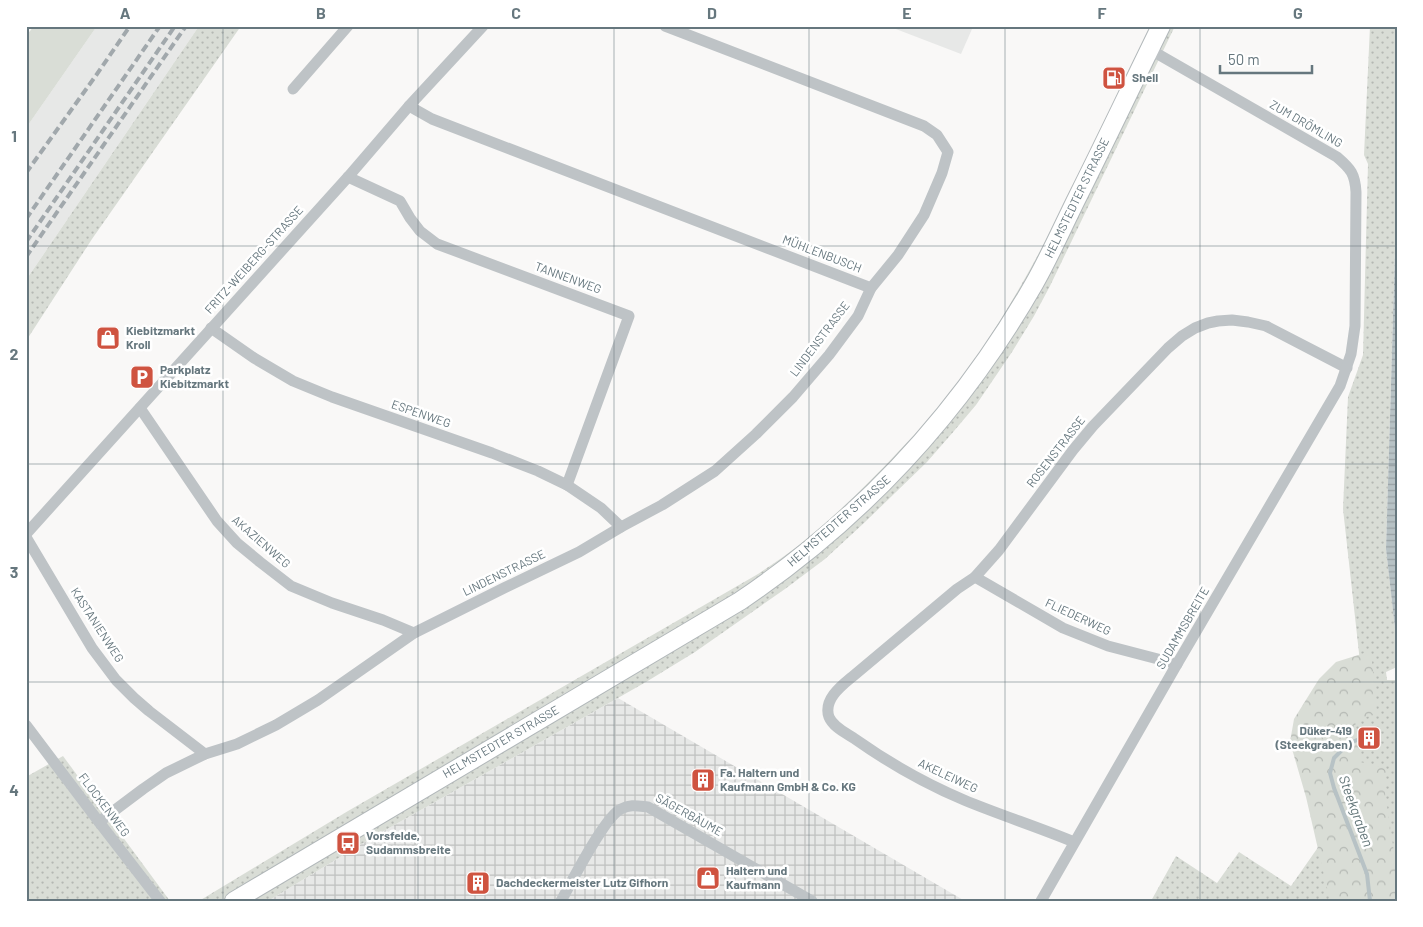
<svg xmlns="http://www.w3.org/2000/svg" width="1423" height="927" font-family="Barlow,sans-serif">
  <defs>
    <pattern id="industrial-grid" width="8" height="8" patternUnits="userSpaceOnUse" patternTransform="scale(1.25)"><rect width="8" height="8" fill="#e7e8e7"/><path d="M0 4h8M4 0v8" fill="none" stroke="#bfc1c0"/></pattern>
    <pattern id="grass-dots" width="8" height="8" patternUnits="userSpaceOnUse" patternTransform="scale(1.25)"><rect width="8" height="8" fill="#d9ddd6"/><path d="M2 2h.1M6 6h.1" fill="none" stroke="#b4b8b3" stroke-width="1.8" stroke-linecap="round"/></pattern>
    <pattern id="park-crowns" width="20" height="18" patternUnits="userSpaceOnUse" patternTransform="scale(1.25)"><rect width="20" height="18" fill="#d9ddd6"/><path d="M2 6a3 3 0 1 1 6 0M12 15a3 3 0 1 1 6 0" fill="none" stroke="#b4b8b3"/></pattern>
    <pattern id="water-rules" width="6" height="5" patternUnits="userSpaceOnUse" patternTransform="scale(1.25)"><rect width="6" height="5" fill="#b7c2c5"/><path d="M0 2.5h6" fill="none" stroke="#99a2a5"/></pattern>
  </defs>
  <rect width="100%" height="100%" fill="#f9f8f7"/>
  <!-- built -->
  <g fill="#e7e8e7">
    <polygon points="97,26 199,26 26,280 26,128"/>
    <polygon points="888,26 971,26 972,29 961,54"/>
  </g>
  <!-- industrial -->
  <polygon fill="url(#industrial-grid)" points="618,698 965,901 268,901 368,840"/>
  <!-- grass -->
  <g fill="url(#grass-dots)">
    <polygon points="199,26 241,26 92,239 26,341 26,280"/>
    <path d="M1151,26H1175L1050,286L1034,316L1012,352L976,405L954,431L927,462L864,523L825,559L785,589L695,652L646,682L368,840L268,901H199L348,811L758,574C771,565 785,556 798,546C834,517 866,486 897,453C917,432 938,411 955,388C1036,277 1091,149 1151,26Z"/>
    <polygon points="1370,26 1397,26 1397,186 1386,549 1397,645 1397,667 1386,672 1387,680 1397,680 1397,901 1151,901 1176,856 1217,883 1239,852 1291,886 1328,833 1360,662 1343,509 1348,397 1363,355 1368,164 1364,155"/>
    <polygon points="63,756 170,901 26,901 26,777"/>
  </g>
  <!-- park -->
  <polygon fill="url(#park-crowns)" points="1371,651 1377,714 1355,720 1360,762 1386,768 1385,793 1397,872 1397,901 1330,901 1306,797 1290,742 1294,719 1319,679 1336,662"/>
  <!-- garden -->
  <polygon fill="#d9ddd6" points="34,26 97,26 26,128 26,36"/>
  <!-- water -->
  <polygon fill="url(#water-rules)" points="1397,186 1397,646 1386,549"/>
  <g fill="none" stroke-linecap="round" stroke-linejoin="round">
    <!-- stream -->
    <polyline stroke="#b7c2c5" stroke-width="4" points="1357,740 1348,744 1334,758 1330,773 1334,788 1367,874 1370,901"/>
    <!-- primary casing -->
    <g stroke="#b2b8ba" stroke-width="20">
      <path id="primary" d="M234,901L740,601C863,518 960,413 1034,284C1050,256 1063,226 1078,196C1106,140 1133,83 1161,26"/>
    </g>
    <!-- street -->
    <g stroke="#bec3c6" stroke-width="11">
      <polyline points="293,89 348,26"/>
      <polyline points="409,106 432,119 871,288"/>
      <polyline points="348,177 400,201 410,218 420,231 437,244 629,316 567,485"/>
      <polyline points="211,328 254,358 293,381 332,397 492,453 538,471 567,485 601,508 621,527"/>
      <polyline points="140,408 217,521 237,543 260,562 291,586 332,603 383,620 414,633"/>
      <polyline points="26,534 348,177 409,106 483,26"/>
      <polyline points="26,537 92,648 116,680 134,698 149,711 205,754"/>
      <polyline points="975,577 1063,628 1108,646 1177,664"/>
      <polyline points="26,725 99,822 160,901"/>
      <polyline points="99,822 143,789 166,773 205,754 237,744 276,725 318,700 414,633 504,588 579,552 621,527 662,505 715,471 756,434 793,397 829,355 858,316 871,288 898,255 924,215 942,173 948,152 937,135 924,126 665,26"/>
      <path d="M1074,842C1038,827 1000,815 964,800C926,784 889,763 855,739C846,733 833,727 829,717C823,700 841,686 852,677L957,589L975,577L999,550L1073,450L1093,426L1168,348L1182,336L1195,328L1208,323L1218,321L1232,320L1248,322L1266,326L1347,368"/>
      <path d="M561,901C571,883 605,816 621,809C630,804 638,806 648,807L812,901"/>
      <path d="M1041,901L1177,664L1340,386L1351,354L1355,326L1356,192C1355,174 1351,169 1337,157L1149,49"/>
    </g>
    <!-- primary -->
    <use href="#primary" stroke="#fff" stroke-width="18"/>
    <!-- rail -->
    <g stroke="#a1a8ac" stroke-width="4" stroke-dasharray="8 4" stroke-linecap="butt">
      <polyline points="26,173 97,74 130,26"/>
      <polyline points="26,219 160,26"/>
      <polyline points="26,242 175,26"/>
      <polyline points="26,257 186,26"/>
    </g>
  </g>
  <!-- grid -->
  <path fill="none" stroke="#66777e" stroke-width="1" stroke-opacity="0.55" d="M223,26V901M418,26V901M614,26V901M809,26V901M1005,26V901M1200,26V901M26,246H1397M26,464H1397M26,682H1397"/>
  <!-- icons -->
  <defs>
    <g id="fuel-square" transform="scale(1.25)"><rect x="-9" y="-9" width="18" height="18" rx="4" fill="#cf5340" stroke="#fff"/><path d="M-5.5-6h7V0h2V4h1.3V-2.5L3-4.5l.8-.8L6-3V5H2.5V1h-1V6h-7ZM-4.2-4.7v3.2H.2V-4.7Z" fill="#fff"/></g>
    <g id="shop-square" transform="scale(1.25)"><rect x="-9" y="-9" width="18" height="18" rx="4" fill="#cf5340" stroke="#fff"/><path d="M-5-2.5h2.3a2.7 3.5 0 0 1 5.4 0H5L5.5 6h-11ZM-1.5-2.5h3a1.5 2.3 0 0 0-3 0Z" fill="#fff"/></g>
    <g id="parking-square" transform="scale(1.25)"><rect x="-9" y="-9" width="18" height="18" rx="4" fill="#cf5340" stroke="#fff"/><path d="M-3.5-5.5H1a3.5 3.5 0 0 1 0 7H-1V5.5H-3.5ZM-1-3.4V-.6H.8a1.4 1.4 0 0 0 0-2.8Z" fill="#fff"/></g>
    <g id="building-square" transform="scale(1.25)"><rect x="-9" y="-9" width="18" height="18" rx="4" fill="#cf5340" stroke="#fff"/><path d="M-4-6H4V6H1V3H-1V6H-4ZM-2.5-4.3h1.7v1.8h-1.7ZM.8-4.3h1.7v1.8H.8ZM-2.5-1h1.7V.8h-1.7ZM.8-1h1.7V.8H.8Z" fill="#fff"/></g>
    <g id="bus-square" transform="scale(1.25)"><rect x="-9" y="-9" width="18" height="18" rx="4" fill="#cf5340" stroke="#fff"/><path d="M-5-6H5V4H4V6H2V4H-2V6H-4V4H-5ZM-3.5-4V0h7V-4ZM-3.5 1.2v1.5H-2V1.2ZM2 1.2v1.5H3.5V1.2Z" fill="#fff"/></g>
  </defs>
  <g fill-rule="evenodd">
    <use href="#fuel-square" x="1114" y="78"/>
    <use href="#shop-square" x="108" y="338"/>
    <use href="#parking-square" x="142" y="377"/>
    <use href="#building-square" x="1369" y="738"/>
    <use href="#building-square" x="703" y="780"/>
    <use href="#bus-square" x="348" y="843"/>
    <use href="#shop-square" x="708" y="878"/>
    <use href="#building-square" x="478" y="883"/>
  </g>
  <g text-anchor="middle" stroke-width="5" stroke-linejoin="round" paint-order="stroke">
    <!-- poi labels -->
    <g font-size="12" font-weight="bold" fill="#66777e" stroke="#fff" text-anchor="start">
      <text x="1132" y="82">Shell</text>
      <text x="126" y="335">Kiebitzmarkt<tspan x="126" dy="14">Kroll</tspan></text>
      <text x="160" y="374">Parkplatz<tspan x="160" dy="14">Kiebitzmarkt</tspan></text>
      <text x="1352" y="735" text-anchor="end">Düker-419<tspan x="1352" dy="14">(Steekgraben)</tspan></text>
      <text x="720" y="777">Fa. Haltern und<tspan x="720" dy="14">Kaufmann GmbH &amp; Co. KG</tspan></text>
      <text x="366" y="840">Vorsfelde,<tspan x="366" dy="14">Sudammsbreite</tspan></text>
      <text x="726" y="875">Haltern und<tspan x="726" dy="14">Kaufmann</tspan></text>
      <text x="496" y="887">Dachdeckermeister Lutz Gifhorn</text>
    </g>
    <!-- street labels -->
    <g font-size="12" fill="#66777e" stroke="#fff">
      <text transform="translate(1306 124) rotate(30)" y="4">ZUM DRÖMLING</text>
      <text transform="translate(1077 198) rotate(-64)" y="4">HELMSTEDTER STRASSE</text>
      <text transform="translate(822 254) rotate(21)" y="4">MÜHLENBUSCH</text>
      <text transform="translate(254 260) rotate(-48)" y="4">FRITZ-WEIBERG-STRASSE</text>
      <text transform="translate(568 278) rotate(20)" y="4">TANNENWEG</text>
      <text transform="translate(820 339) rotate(-53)" y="4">LINDENSTRASSE</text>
      <text transform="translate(421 414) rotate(19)" y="4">ESPENWEG</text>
      <text transform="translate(1056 452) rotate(-52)" y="4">ROSENSTRASSE</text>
      <text transform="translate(839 521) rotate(-41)" y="4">HELMSTEDTER STRASSE</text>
      <text transform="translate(261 542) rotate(41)" y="4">AKAZIENWEG</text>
      <text transform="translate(504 573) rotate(-26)" y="4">LINDENSTRASSE</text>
      <text transform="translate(1078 617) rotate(25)" y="4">FLIEDERWEG</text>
      <text transform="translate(97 625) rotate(57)" y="4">KASTANIENWEG</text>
      <text transform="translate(1183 628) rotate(-60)" y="4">SUDAMMSBREITE</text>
      <text transform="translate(501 742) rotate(-30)" y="4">HELMSTEDTER STRASSE</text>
      <text transform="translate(948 776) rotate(25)" y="4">AKELEIWEG</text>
      <text transform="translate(104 805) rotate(53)" y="4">FLOCKENWEG</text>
      <text transform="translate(689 815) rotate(29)" y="4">SÄGERBÄUME</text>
    </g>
    <!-- water labels -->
    <g font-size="14" font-style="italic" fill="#627578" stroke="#fff">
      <text transform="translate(1356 811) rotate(70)" y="5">Steekgraben</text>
    </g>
  </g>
  <!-- border -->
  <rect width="1423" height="927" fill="none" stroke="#ffffff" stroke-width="55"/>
  <!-- scale -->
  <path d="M1220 65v8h92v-8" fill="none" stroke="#66777e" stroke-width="2.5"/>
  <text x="1228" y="65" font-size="15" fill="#66777e" stroke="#ffffff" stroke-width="4" paint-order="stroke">50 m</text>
  <rect x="28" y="28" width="1368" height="872" fill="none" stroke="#66777e" stroke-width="2"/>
  <g font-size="16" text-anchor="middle" font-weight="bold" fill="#66777e">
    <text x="125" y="19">A</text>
    <text x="321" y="19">B</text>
    <text x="516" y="19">C</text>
    <text x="712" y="19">D</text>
    <text x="907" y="19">E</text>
    <text x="1102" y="19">F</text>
    <text x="1298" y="19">G</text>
    <text x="14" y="142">1</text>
    <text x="14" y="360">2</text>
    <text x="14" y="578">3</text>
    <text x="14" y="796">4</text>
  </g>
</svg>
